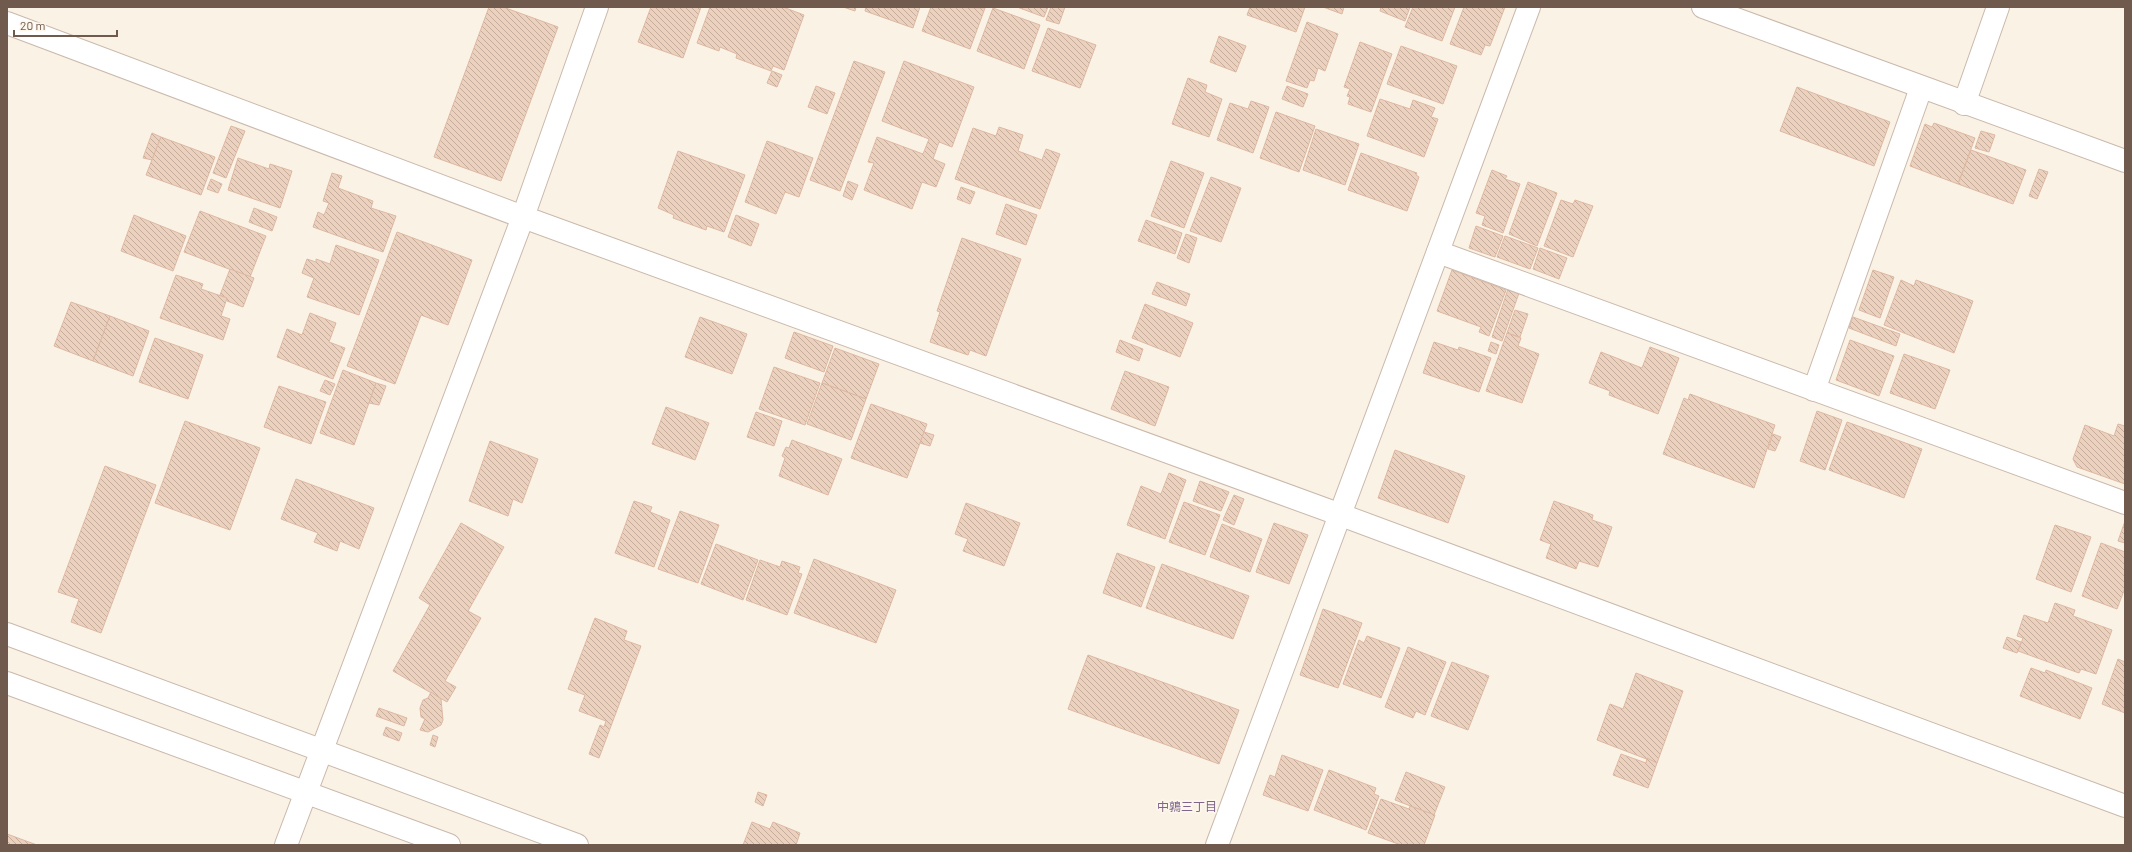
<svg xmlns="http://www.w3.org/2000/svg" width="2132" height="852" font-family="Barlow,'Noto Sans JP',sans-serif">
  <defs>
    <pattern id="building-back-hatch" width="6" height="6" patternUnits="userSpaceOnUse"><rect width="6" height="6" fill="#edd1bf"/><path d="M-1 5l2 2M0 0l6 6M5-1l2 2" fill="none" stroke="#c4ad9d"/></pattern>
  </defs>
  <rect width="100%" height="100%" fill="#faf2e5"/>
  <!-- building -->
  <g fill="url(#building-back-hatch)" stroke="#deb8a1">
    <polygon points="489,7 503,7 558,27 501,181 434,157"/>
    <polygon points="651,7 701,7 683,58 638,42"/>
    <polygon points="710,7 783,7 804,15 784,70 773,66 771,71 736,58 737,54 720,47 719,51 697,43"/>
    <polygon points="843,7 856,7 855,11"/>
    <polygon points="866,7 920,7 913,28 865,11"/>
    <polygon points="931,7 985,8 970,49 922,31"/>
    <polygon points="1017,7 1048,7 1044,17"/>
    <polygon points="1051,7 1065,7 1059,24 1046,20"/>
    <polygon points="1250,7 1305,7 1296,32 1247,15"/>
    <polygon points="1323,7 1344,7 1342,14"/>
    <polygon points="1381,7 1410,7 1405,21 1380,11"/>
    <polygon points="1413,7 1455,7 1442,41 1405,27"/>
    <polygon points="1464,7 1505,7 1490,46 1485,45 1481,55 1450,44"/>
    <polygon points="993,8 1040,25 1024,69 977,51"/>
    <polygon points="1307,22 1338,34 1325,71 1318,68 1314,81 1310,80 1307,88 1286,81"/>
    <polygon points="1048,28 1096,45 1080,88 1032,71"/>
    <polygon points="1219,36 1246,46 1236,72 1210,62"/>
    <polygon points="1360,42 1392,54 1371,112 1348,104 1350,97 1347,96 1350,89 1344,87"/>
    <polygon points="1401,46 1457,66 1443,104 1387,84"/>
    <polygon points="854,61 885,72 840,191 810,180"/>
    <polygon points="904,61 974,87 952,147 939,142 933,159 945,164 936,187 922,182 912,209 864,190 874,163 868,162 877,137 923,154 929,139 882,121"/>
    <polygon points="772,71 782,75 777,87 767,83"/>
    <polygon points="1188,78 1207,85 1205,92 1222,99 1209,137 1172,124"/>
    <polygon points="816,86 835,93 827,114 808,107"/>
    <polygon points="1287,86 1308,94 1303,107 1282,99"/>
    <polygon points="1797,87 1890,122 1874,166 1780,131"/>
    <polygon points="1380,99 1410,109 1413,100 1435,108 1431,117 1438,119 1424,157 1367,136"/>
    <polygon points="1251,101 1269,107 1253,153 1217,140 1230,103 1248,109"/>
    <polygon points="1276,112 1315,126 1299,172 1260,158"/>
    <polygon points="1934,123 1975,138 1958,184 1910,166 1925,124 1932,127"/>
    <polygon points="231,126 245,131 226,178 213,173"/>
    <polygon points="999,127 1023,135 1018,151 1042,160 1046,149 1060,154 1040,209 955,179 973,128 996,136"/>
    <polygon points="1316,129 1359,144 1345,185 1303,170"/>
    <polygon points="1981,131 1995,135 1989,152 1975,148"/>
    <polygon points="152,133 161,137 152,160 143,158"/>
    <polygon points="161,137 215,157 201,195 146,175"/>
    <polygon points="767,141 813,158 799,197 785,192 776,214 745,202"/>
    <polygon points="1971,150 2026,170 2013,204 1958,184"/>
    <polygon points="678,151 745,175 724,232 707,226 706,230 673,218 674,215 658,208"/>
    <polygon points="1361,153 1417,173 1416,175 1419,177 1407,211 1348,190"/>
    <polygon points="238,158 269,169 270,164 292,171 280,208 228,190"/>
    <polygon points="1171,161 1204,173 1184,228 1151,216"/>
    <polygon points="2039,169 2048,172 2037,199 2029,196"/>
    <polygon points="1492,170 1507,176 1505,179 1520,184 1503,233 1482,225 1485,216 1476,213"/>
    <polygon points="332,173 342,176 338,188 373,201 371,208 396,216 383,252 313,227 318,212 324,215 329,203 323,201"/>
    <polygon points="1211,177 1241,188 1221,242 1190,231"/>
    <polygon points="211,179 222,184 218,193 207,189"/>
    <polygon points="848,181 858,185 852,200 843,196"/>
    <polygon points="1528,182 1557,193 1537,246 1509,234"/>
    <polygon points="961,187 975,192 970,204 957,199"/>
    <polygon points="1561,200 1573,204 1575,200 1593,206 1573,257 1544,246"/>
    <polygon points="1006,204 1037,215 1026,245 996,234"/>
    <polygon points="254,208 277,217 272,231 249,222"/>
    <polygon points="200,211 266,236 250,277 184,252"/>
    <polygon points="134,215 186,236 173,271 121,251"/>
    <polygon points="736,215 759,224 751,246 728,237"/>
    <polygon points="1146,220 1182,233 1175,254 1138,241"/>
    <polygon points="1476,226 1503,236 1495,257 1469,248"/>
    <polygon points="397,232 472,260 448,325 421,315 395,384 347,366"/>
    <polygon points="1186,234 1197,238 1189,263 1177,258"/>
    <polygon points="1505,236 1538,248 1530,269 1497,257"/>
    <polygon points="962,238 1021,259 986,356 970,350 968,355 930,342 940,312 937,311"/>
    <polygon points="336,245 379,260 359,315 307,297 314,278 302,273 307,259 316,262 316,259 330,264"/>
    <polygon points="1540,248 1567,258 1559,279 1533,269"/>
    <polygon points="230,269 254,278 243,307 227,301 227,298 220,295"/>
    <polygon points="1452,270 1506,290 1489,336 1479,332 1481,327 1437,311"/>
    <polygon points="1873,270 1894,277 1880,318 1859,310"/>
    <polygon points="176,275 203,284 201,289 227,298 221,316 230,319 223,340 160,318"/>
    <polygon points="1901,280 1914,286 1916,280 1973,301 1954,353 1884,325"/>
    <polygon points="1157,282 1190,294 1186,306 1152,294"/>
    <polygon points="1508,289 1519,293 1502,341 1492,337"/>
    <polygon points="71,302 110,316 93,361 54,346"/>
    <polygon points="1145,304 1193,323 1180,357 1132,338"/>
    <polygon points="1515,310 1528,314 1520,337 1507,333"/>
    <polygon points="310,313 336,323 329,342 345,348 333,379 277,357 287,329 302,335"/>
    <polygon points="110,316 149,331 133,376 93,361"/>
    <polygon points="700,317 747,334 732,374 685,357"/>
    <polygon points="1853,317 1900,334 1896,346 1849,328"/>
    <polygon points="794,332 833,346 824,372 785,358"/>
    <polygon points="1507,333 1521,338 1518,346 1539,354 1522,403 1486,391"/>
    <polygon points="155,338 203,355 188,399 139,382"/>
    <polygon points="1120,340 1143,349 1139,361 1116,352"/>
    <polygon points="1850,340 1894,356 1879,396 1836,380"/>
    <polygon points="1434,342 1458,350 1459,347 1491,358 1479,392 1423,373"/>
    <polygon points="1491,342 1499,345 1496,354 1488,351"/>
    <polygon points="1650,347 1679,358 1658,414 1609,395 1610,391 1589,383 1601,352 1642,368"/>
    <polygon points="835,348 879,364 866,399 822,383"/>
    <polygon points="1904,354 1950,370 1935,409 1890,393"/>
    <polygon points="774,367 820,383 805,425 759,409"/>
    <polygon points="343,370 376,383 354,445 320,433"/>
    <polygon points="1125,371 1169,387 1155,426 1111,409"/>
    <polygon points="325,380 335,384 330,395 320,391"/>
    <polygon points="376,383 386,386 379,405 369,403"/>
    <polygon points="822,383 866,399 851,440 807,424"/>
    <polygon points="279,386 326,402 311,444 264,427"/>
    <polygon points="1690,394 1775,425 1754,488 1663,454 1684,398 1688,400"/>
    <polygon points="871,404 927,424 907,478 851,458"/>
    <polygon points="666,407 709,423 695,460 652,444"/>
    <polygon points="1817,411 1842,420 1825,470 1800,461"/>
    <polygon points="756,412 782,421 774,446 747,437"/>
    <polygon points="185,421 260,448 230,530 155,503"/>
    <polygon points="1847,422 1922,449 1904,498 1829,470"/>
    <polygon points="2118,424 2125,426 2125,484 2077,467 2073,459 2085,425 2114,436"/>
    <polygon points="924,432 934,435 930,446 920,443"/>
    <polygon points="1773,434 1781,437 1775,451 1768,449"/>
    <polygon points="792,440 842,459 828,495 779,476 785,458 782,456 786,447 789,448"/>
    <polygon points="490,441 538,459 522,503 513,499 508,516 469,501"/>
    <polygon points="1395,450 1465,476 1448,523 1378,498"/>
    <polygon points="105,466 156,485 101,633 71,622 79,599 58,592"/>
    <polygon points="1169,473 1186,480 1165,539 1127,525 1141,486 1161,494"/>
    <polygon points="296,479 374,508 359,549 340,541 337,551 314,542 318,533 281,519"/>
    <polygon points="1200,481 1229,492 1221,511 1193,501"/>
    <polygon points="1234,495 1244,499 1234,525 1223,520"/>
    <polygon points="634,501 652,507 650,512 670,520 654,567 615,553"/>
    <polygon points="1554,501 1593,515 1592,520 1612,527 1598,567 1579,561 1576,569 1546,558 1551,544 1540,540"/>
    <polygon points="1184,502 1220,515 1205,555 1169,542"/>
    <polygon points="966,503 1020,523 1004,566 963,551 968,539 955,534"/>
    <polygon points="680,511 719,525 698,583 658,569"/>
    <polygon points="2125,521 2125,543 2118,541"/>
    <polygon points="461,523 504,547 468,611 481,618 445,681 456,687 447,702 393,671 430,605 419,598"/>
    <polygon points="1274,523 1308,535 1289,584 1256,572"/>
    <polygon points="1222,524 1262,539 1250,572 1210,557"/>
    <polygon points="2055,525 2091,537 2071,592 2036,579"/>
    <polygon points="2101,543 2125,552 2125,588 2117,609 2082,596"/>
    <polygon points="716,544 758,560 743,600 701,584"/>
    <polygon points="1117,553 1155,567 1141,607 1103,593"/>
    <polygon points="814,559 896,590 876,643 794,613"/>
    <polygon points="760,560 780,567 782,561 800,567 798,573 802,574 787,615 746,600"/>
    <polygon points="1162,564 1249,596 1233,639 1146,608"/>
    <polygon points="2055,603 2075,610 2073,616 2112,630 2096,674 2081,669 2079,673 2018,651 2023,638 2017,636 2024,615 2048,623"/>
    <polygon points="1323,609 1362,623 1338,688 1300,675"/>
    <polygon points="595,618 627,631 624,640 641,646 599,758 589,754 600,725 604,727 606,721 579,711 585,695 568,689"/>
    <polygon points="1367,636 1400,648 1381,698 1343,684 1359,640 1364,643"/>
    <polygon points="2007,637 2021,642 2017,653 2003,648"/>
    <polygon points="1408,647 1446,662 1425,715 1416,711 1413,718 1385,707"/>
    <polygon points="1088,655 1239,710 1219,764 1068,709"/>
    <polygon points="2118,659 2125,662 2125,713 2102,704"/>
    <polygon points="1452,662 1489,676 1468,730 1431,716"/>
    <polygon points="2031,668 2045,673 2046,670 2092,688 2080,719 2020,696"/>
    <polygon points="1636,673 1683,691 1657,763 1597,740 1610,704 1623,709"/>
    <polygon points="431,692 441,699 443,720 441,725 428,732 420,730 425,719 421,717 420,708 423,700 428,698"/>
    <polygon points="379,708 407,718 404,726 376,716"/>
    <polygon points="386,727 402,733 399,741 383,735"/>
    <polygon points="433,735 438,737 435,747 430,745"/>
    <polygon points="1621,754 1646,763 1647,758 1657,763 1648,788 1613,775"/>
    <polygon points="1282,755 1323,770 1308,811 1263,795 1270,775 1275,777"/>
    <polygon points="1329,770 1376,788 1374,794 1379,796 1366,830 1314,810"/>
    <polygon points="1406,772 1445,787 1434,815 1395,800"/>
    <polygon points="758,792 767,795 763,806 755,802"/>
    <polygon points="1381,799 1409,809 1410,806 1435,815 1424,845 1401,845 1368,833"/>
    <polygon points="752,822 770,829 773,822 800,833 796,845 743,845"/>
    <polygon points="7,834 37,845 7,845"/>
  </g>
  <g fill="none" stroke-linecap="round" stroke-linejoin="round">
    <!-- minor casing -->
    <g stroke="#cab9ac" stroke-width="24">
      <g id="minor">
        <polyline points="1703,7 2125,161"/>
        <polyline points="7,23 523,217 1341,515 2125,806"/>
        <polyline points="1964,104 1998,7"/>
        <polyline points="1438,252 2125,503"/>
        <polyline points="1814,390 1921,88"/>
        <polyline points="7,634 577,845"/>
        <polyline points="7,683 449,845"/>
        <polyline points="286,845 523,217 597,7"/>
        <polyline points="1217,845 1529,7"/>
      </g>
    </g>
    <!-- minor -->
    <use href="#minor" stroke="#fff" stroke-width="22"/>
  </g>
  <g text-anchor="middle" stroke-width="3.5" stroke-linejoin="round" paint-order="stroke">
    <!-- neighbourhood labels -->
    <g font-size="12" fill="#7f658c" stroke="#fdf6eb">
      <text x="1187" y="811">中鶉三丁目</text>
    </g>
  </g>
  <!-- border -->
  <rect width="2132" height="852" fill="none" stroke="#70594d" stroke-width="16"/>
  <!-- scale -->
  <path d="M14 30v6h103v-6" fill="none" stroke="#70594d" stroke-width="2"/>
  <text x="20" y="30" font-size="12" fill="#70594d" stroke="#fdf6eb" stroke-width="3" paint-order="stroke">20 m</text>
</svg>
